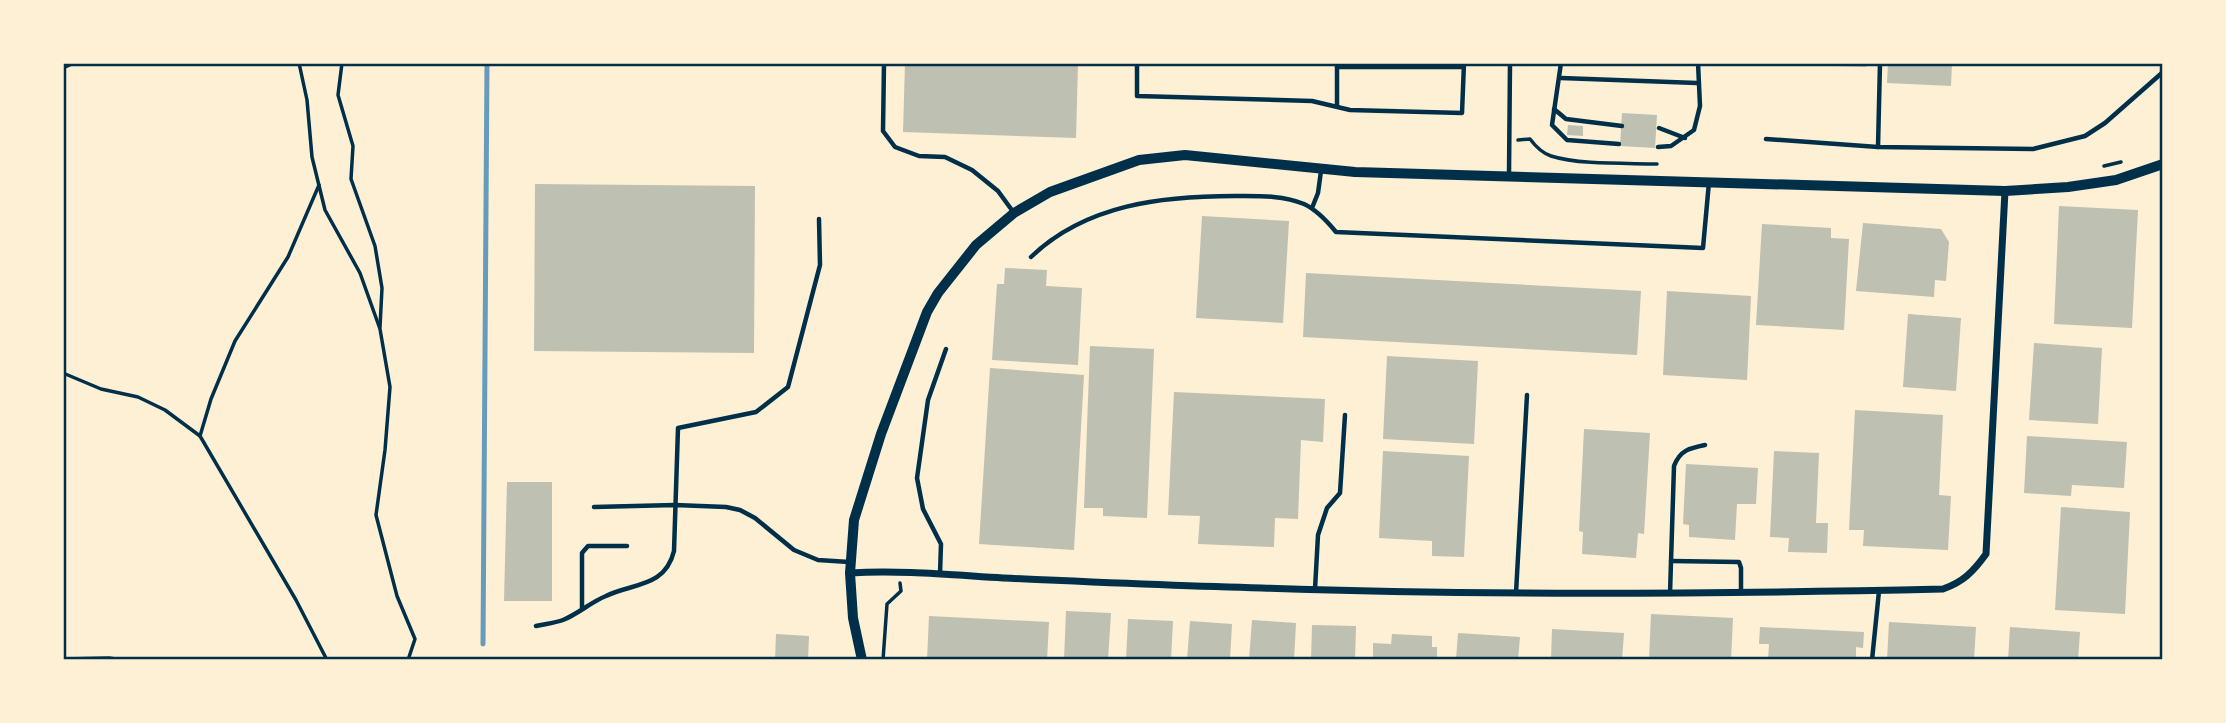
<svg xmlns="http://www.w3.org/2000/svg" width="2226" height="723" font-family="Arial,sans-serif">
  <rect width="100%" height="100%" fill="#fdf0d5"/>
  <g fill="none" stroke-linecap="round" stroke-linejoin="round">
    <!-- stream -->
    <polyline stroke="#669bbc" stroke-width="5" points="483,644 487,63"/>
  </g>
  <!-- building -->
  <g fill="#bec0b2">
    <polygon points="905,63 1078,63 1076,138 903,132"/>
    <polygon points="1803,63 1867,63 1866,67 1803,65"/>
    <polygon points="1888,63 1952,63 1951,86 1887,83"/>
    <polygon points="1622,113 1657,115 1655,148 1620,146"/>
    <polygon points="1568,125 1583,126 1583,136 1567,135"/>
    <polygon points="535,184 755,186 754,353 534,351"/>
    <polygon points="2059,206 2138,210 2132,328 2054,324"/>
    <polygon points="1202,216 1289,221 1283,323 1196,318"/>
    <polygon points="1863,223 1941,229 1949,242 1946,281 1935,280 1934,297 1856,291"/>
    <polygon points="1762,224 1831,228 1831,238 1849,239 1844,330 1756,325"/>
    <polygon points="1005,268 1047,270 1046,286 1082,288 1078,365 992,360 997,284 1004,284"/>
    <polygon points="1306,273 1641,291 1637,355 1303,337"/>
    <polygon points="1667,291 1751,296 1747,380 1663,375"/>
    <polygon points="1908,314 1961,318 1956,391 1903,387"/>
    <polygon points="2034,343 2102,348 2098,424 2029,420"/>
    <polygon points="1090,346 1154,349 1147,518 1103,516 1103,508 1084,508"/>
    <polygon points="1387,356 1478,361 1474,444 1383,439"/>
    <polygon points="990,368 1084,375 1074,550 979,544"/>
    <polygon points="1174,392 1325,399 1323,442 1301,440 1298,519 1275,518 1274,547 1198,544 1200,516 1168,515"/>
    <polygon points="1855,410 1943,415 1939,495 1951,496 1948,550 1863,546 1864,530 1849,530"/>
    <polygon points="1584,429 1650,433 1644,534 1638,533 1636,558 1582,554 1583,532 1579,531"/>
    <polygon points="2027,436 2127,442 2124,488 2072,485 2071,496 2024,493"/>
    <polygon points="1383,451 1469,456 1464,557 1432,556 1432,541 1379,538"/>
    <polygon points="1774,451 1819,453 1816,523 1828,523 1827,553 1788,552 1789,538 1770,537"/>
    <polygon points="1686,464 1758,468 1756,504 1737,504 1735,540 1689,537 1689,525 1683,524"/>
    <polygon points="507,482 552,482 552,601 504,601"/>
    <polygon points="2061,507 2130,512 2125,614 2055,610"/>
    <polygon points="1066,611 1111,613 1108,660 1064,660"/>
    <polygon points="1651,614 1733,618 1731,660 1649,660"/>
    <polygon points="929,616 1049,622 1047,660 927,660"/>
    <polygon points="1128,619 1173,621 1171,660 1126,660"/>
    <polygon points="1252,620 1296,623 1294,660 1249,660"/>
    <polygon points="1190,621 1232,624 1230,660 1187,660"/>
    <polygon points="1889,622 1976,627 1974,660 1887,660"/>
    <polygon points="1312,625 1356,626 1355,660 1311,660"/>
    <polygon points="1760,627 1864,632 1863,648 1856,647 1856,660 1768,660 1769,644 1759,644"/>
    <polygon points="2010,627 2080,632 2078,660 2008,660"/>
    <polygon points="1552,629 1624,633 1622,660 1551,660"/>
    <polygon points="1458,633 1520,637 1518,660 1456,660"/>
    <polygon points="776,634 809,636 808,660 775,660"/>
    <polygon points="1392,634 1432,636 1432,647 1437,647 1437,660 1373,660 1373,643 1391,644"/>
  </g>
  <g fill="none" stroke-linecap="round" stroke-linejoin="round">
    <!-- path -->
    <g stroke="#003049" stroke-width="3.5">
      <polyline points="299,63 307,100 312,157 325,210 360,273 380,329 390,387 385,450 376,515 397,596 415,639 408,660"/>
      <polyline points="342,63 338,95 353,146 351,179 375,246 382,288 380,327"/>
      <polyline points="63,68 74,63"/>
      <path d="M1518,140L1530,139C1536,147 1542,153 1551,156C1579,165 1627,163 1657,164"/>
      <polyline points="2104,166 2121,162"/>
      <polyline points="319,185 288,257 235,341 211,399 200,436 296,600 327,660"/>
      <polyline points="63,373 101,389 138,397 165,410 200,436"/>
      <polyline points="63,659 109,658 122,660"/>
      <polyline points="883,660 887,604 901,591 900,583"/>
    </g>
    <!-- service -->
    <g stroke="#003049" stroke-width="4.5">
      <polyline points="884,63 883,131 895,147 919,156 945,157 972,170 998,191 1014,213"/>
      <polyline points="1137,63 1137,96 1312,101 1350,110 1462,113 1464,63"/>
      <polyline points="1561,63 1552,125 1567,140 1619,144"/>
      <polyline points="1337,67 1463,67"/>
      <polyline points="1561,78 1697,83"/>
      <polyline points="1337,106 1337,63"/>
      <polyline points="1554,109 1566,119 1622,126"/>
      <polyline points="1659,128 1685,138"/>
      <polyline points="1766,139 1878,147 2033,149 2085,136 2105,123 2163,72"/>
      <polyline points="1658,147 1671,146 1694,130 1700,106 1698,63"/>
      <polyline points="1878,147 1880,63"/>
      <polyline points="1509,174 1510,63"/>
      <polyline points="1312,208 1318,193 1321,171"/>
      <path d="M1031,257C1086,204 1163,196 1235,196C1258,196 1283,195 1304,204C1317,210 1327,221 1336,232L1703,248L1709,182"/>
      <polyline points="594,507 675,505 726,507 740,510 755,518 794,550 818,560 849,562"/>
      <polyline points="1671,561 1739,562 1741,568 1741,593"/>
      <polyline points="940,574 941,544 923,509 917,478 928,400 946,349"/>
      <polyline points="1315,589 1318,535 1327,508 1340,493 1345,415"/>
      <polyline points="1516,593 1527,395"/>
      <path d="M1670,594L1674,466C1680,450 1690,448 1705,445"/>
      <polyline points="582,608 582,553 588,546 627,546"/>
      <path d="M536,626C545,624 555,623 563,620C578,614 591,602 606,596C632,583 665,588 674,551L678,428L756,412L788,387L820,265L819,219"/>
      <polyline points="1872,660 1879,591"/>
    </g>
    <!-- minor -->
    <path stroke="#003049" stroke-width="7" d="M850,573C901,570 952,575 1003,578C1089,582 1175,586 1262,588C1489,596 1716,594 1943,589C1963,582 1973,572 1986,554L2005,191"/>
    <!-- tertiary -->
    <polyline stroke="#003049" stroke-width="10" points="862,660 853,618 850,573 854,520 881,434 927,312 938,293 976,245 1014,213 1050,192 1139,160 1185,155 1355,172 2005,191 2068,187 2116,180 2163,164"/>
  </g>
  <!-- border -->
  <rect width="2226" height="723" fill="none" stroke="#fdf0d5" stroke-width="130"/>
  <rect x="65" y="65" width="2096" height="593" fill="none" stroke="#003049" stroke-width="2.5"/>
</svg>
